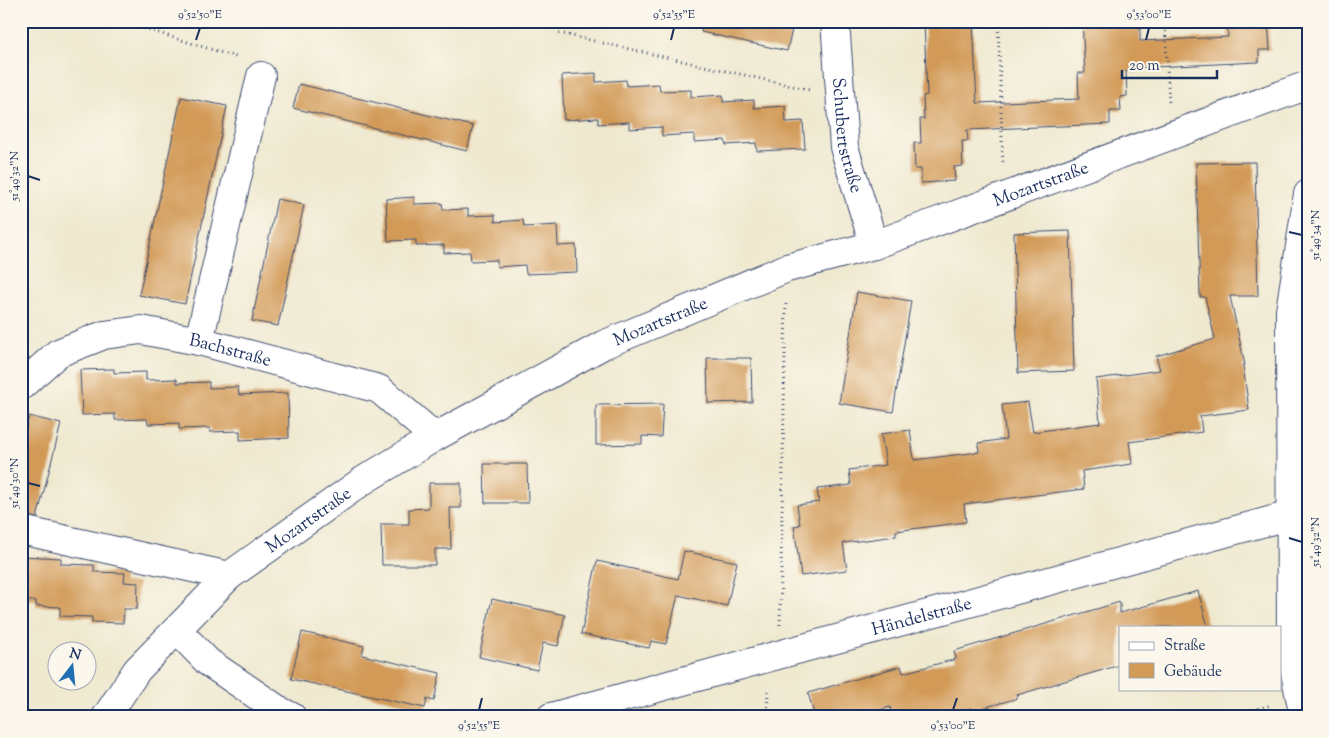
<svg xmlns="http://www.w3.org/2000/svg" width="1329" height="738" font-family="'Sorts Mill Goudy',serif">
  <rect width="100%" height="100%" fill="#fbf7ec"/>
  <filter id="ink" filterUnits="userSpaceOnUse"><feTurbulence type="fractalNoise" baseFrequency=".02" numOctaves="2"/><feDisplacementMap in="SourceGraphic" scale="10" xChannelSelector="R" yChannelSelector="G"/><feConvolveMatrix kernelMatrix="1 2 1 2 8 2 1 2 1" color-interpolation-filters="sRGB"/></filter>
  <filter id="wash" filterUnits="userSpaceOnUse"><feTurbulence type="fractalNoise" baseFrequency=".0096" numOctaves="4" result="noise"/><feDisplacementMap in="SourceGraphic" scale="20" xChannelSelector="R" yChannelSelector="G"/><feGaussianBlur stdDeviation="1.12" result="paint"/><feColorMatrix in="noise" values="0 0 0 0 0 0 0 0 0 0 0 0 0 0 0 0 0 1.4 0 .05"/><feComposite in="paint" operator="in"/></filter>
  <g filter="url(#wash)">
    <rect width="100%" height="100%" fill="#efe9d0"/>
    <g id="blocks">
      <!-- building -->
      <g fill="#d29a57">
        <polygon points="703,21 794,21 787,51 701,32"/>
        <polygon points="924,21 973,21 977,103 1079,99 1078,73 1085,73 1082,21 1140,21 1140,41 1228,37 1227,21 1268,21 1270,50 1259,50 1259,62 1132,68 1132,71 1126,71 1127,96 1120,97 1121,111 1110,111 1110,124 967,130 968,141 962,141 963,166 954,167 955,181 921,183 921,169 915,169 914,143 921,143 920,119 924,119 923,96 927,95"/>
        <polygon points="596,73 596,82 626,80 627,86 659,84 660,91 691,90 691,97 723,95 723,102 754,100 754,108 785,106 786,122 803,121 805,149 757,151 756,143 726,145 725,140 694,142 694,134 662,136 662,127 629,129 629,122 598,124 598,118 564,120 562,75"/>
        <polygon points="299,84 473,126 467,151 293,108"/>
        <polygon points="181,97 227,106 185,304 139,295"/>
        <polygon points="1255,162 1258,296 1230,296 1245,365 1243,365 1249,410 1200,416 1202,432 1129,442 1132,464 1082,471 1084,489 964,504 966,522 896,531 896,536 843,543 847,570 801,576 794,526 800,525 797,505 819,502 817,489 851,485 849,470 886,465 881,434 910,430 914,460 979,452 978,443 1006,439 1002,405 1028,402 1033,432 1100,423 1096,379 1160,370 1156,356 1215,339 1205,297 1200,297 1196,163"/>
        <polygon points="414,197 414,204 442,203 443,210 468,209 468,216 495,215 495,222 523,220 524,227 557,225 558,246 576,245 577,272 526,274 525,265 497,267 497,260 471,261 470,252 444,253 444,245 416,246 416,240 388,241 386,199"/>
        <polygon points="277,199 304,205 278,326 252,321"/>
        <polygon points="1070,231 1074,371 1018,373 1014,233"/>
        <polygon points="857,292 911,301 893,412 839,403"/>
        <polygon points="707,358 751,358 752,402 708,403"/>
        <polygon points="114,369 114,373 146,372 146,380 177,379 177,383 209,382 209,388 238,387 239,395 288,393 289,438 240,440 240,431 210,432 210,428 179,429 179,423 148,424 147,419 115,420 115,414 82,415 80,370"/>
        <polygon points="663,404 661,437 642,436 642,444 596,445 596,405"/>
        <polygon points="29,416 61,424 37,518 21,515 21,446"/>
        <polygon points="484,464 527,464 528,503 485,503"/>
        <polygon points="429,483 461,483 461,508 450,508 451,549 435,549 435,565 382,565 381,524 409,524 409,509 429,508"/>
        <polygon points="684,551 737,562 727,606 678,595 666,644 651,641 649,648 581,634 597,561 678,579"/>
        <polygon points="21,556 61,558 61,564 94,565 94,572 125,573 124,582 138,583 137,609 124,609 123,623 92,622 92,617 60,616 60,607 36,606 36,601 21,601"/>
        <polygon points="1198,591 1208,627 1120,627 1120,665 1017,695 1018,698 972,711 971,708 939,717 893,717 890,707 857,717 815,717 808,693 901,666 903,673 956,659 954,651 1120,602 1120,613"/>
        <polygon points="492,599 565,615 558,646 543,643 537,670 479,657"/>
        <polygon points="302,632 364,646 362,655 440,673 434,701 427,699 425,708 291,679"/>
      </g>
    </g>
  </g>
  <g filter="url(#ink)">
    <use href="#blocks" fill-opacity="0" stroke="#3b4b6f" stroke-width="1"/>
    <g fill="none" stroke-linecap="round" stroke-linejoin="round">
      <!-- minor casing -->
      <g stroke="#3b4b6f" stroke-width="30">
        <g id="minor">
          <path id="s1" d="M835,21L844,147L874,245"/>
          <polyline points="199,341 261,76"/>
          <path id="s2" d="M21,386L58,353L104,335L141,330L199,341L379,389L435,437"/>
          <polyline points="21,530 229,576"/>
          <polyline points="177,630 208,662 280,711 292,717"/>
          <path id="s3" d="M106,717L137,670L229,576L364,480L435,437L603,345L787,268L874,245L1308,85"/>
          <path id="s4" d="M551,717L1291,515"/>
          <polyline points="1304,717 1291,653 1290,311 1308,194"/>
        </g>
      </g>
      <!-- path -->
      <g stroke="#3b4b6f" stroke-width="3" stroke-dasharray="1 4" stroke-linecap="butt">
        <polyline points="120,21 239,58"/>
        <polyline points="998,21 1003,166"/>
        <polyline points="1165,21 1169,105"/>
        <polyline points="559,33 810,90"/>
        <polyline points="21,224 29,188"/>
        <polyline points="780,625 786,301"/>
        <polyline points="767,717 768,690"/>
        <polyline points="1224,717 1272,705"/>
      </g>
      <!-- minor -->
      <use href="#minor" stroke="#fff" stroke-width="28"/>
    </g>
  </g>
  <!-- ticks -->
  <path fill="none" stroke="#1b2f5e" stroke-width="2" d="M196,40L200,28M671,40L674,28M1146,40L1149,28M28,176L40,180M1289,232L1302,235M28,483L40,486M1289,538L1302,542M479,710L482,698M953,710L957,698"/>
  <g text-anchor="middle" stroke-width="4" stroke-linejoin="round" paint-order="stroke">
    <!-- street labels -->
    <g font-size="18" fill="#1b2f5e" stroke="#fbf7ec">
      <text dy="6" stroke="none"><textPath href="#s1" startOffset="115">Schubertstraße</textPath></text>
      <text dy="6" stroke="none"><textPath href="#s3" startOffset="1095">Mozartstraße</textPath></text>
      <text dy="6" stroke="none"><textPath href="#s3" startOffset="690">Mozartstraße</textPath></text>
      <text dy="6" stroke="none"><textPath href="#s2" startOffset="228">Bachstraße</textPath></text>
      <text dy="6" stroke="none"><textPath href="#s3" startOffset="285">Mozartstraße</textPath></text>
      <text dy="6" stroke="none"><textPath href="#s4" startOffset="384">Händelstraße</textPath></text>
    </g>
  </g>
  <!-- margin -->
  <rect width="1329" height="738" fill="none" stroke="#fbf7ec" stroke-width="55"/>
  <!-- legend -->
  <rect x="1119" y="626" width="162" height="65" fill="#fbf7ec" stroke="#a1a7b3"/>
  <rect x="1129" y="642" width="25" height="8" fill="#ffffff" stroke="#a1a7b3"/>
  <text x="1164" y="650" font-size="15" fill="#1b2f5e">Straße</text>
  <rect x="1129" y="663" width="25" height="15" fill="#d29a57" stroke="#a1a7b3"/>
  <text x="1164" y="676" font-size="15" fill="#1b2f5e">Gebäude</text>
  <!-- north arrow -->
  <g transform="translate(72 666) rotate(16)"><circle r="24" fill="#fbf7ec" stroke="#a1a7b3"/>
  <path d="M0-4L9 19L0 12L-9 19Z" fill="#1f6fb2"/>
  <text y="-8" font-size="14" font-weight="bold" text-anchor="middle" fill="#1b2f5e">N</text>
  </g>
  <!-- scale -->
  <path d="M1122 70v8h95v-8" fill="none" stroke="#1b2f5e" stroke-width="2.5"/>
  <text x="1129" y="70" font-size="15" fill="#1b2f5e" stroke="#fbf7ec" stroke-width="4" paint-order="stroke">20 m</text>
  <rect x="28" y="28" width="1274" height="682" fill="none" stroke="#1b2f5e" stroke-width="2"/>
  <g font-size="12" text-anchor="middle" fill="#1b2f5e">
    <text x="200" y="18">9°52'50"E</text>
    <text x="674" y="18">9°52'55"E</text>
    <text x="1149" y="18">9°53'00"E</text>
    <text transform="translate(14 176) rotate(-90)" y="4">51°49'32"N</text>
    <text transform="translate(1315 235) rotate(-90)" y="4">51°49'34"N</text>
    <text transform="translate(14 483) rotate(-90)" y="4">51°49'30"N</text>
    <text transform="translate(1315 542) rotate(-90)" y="4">51°49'32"N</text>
    <text x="479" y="729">9°52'55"E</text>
    <text x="953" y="729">9°53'00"E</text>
  </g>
</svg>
